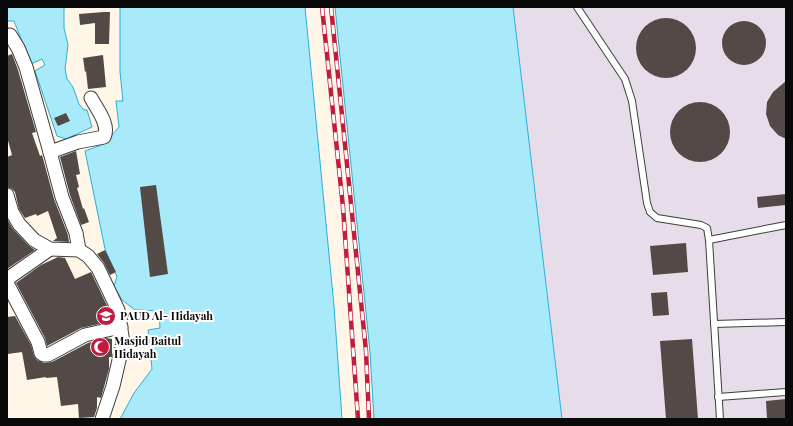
<svg xmlns="http://www.w3.org/2000/svg" width="793" height="426" font-family="'Playfair Display',serif">
  <rect width="100%" height="100%" fill="#fff6e7"/>
  <!-- industrial -->
  <polygon fill="#e7ddea" points="513,7 786,7 786,419 562,419"/>
  <!-- water -->
  <g fill="#a9eafa" stroke="#2bafd5">
    <polygon points="7,7 68,7 64,8 64,28 68,45 65,69 67,79 73,87 79,104 84,110 87,110 92,127 66,139 57,136 35,71 45,65 42,59 31,64 14,21 7,21"/>
    <polygon points="120,7 305,7 334,306 342,419 120,419 134,393 152,369 148,330 160,328 159,311 135,310 122,300 114,286 117,277 105,249 85,151 104,144 119,127 116,101 123,101 120,72"/>
    <polygon points="335,7 513,7 562,419 374,419 370,352"/>
  </g>
  <!-- building -->
  <g fill="#534946">
    <polygon points="104,12 110,12 109,44 95,44 95,23 80,25 79,14"/>
    <circle cx="666" cy="48" r="30"/>
    <circle cx="744" cy="43" r="22"/>
    <polygon points="12,54 18,70 36,132 32,133 40,156 42,155 54,199 68,235 69,242 53,241 57,238 48,211 37,216 36,214 25,218 19,209 15,192 12,189 7,187 7,157 12,155 7,137 7,56"/>
    <polygon points="103,55 106,87 88,89 86,71 85,72 83,58"/>
    <polygon points="786,81 786,139 778,135 770,126 766,114 767,102 773,92"/>
    <circle cx="700" cy="132" r="30"/>
    <polygon points="66,113 70,121 58,126 54,118"/>
    <polygon points="76,151 80,174 76,175 79,187 77,188 83,209 84,208 89,222 81,225 70,195 60,157"/>
    <polygon points="156,185 168,274 150,277 140,187"/>
    <polygon points="786,194 786,205 758,208 757,197"/>
    <polygon points="7,219 13,229 28,245 35,250 7,269"/>
    <polygon points="686,243 688,272 653,275 650,246"/>
    <polygon points="105,250 116,272 110,275 104,263 97,254"/>
    <polygon points="58,257 65,258 75,279 91,272 110,312 112,321 81,328 47,346 45,338 16,283 41,265"/>
    <polygon points="667,292 669,315 653,316 651,293"/>
    <polygon points="15,316 31,345 34,356 37,360 44,363 52,362 88,343 106,338 112,339 112,357 109,357 109,369 101,398 97,397 97,408 94,417 79,418 78,404 61,406 57,377 46,378 46,377 27,380 22,352 8,354 7,346 7,337 8,337 7,317"/>
    <polygon points="692,339 698,419 666,419 660,341"/>
    <polygon points="786,399 786,419 767,419 766,401"/>
  </g>
  <g fill="none" stroke-linecap="round" stroke-linejoin="round">
    <!-- lane casing -->
    <g stroke="#3d3d3d" stroke-width="8">
      <g id="lane">
        <polyline points="577,7 625,79 632,101 647,203 650,212 657,218 701,225 707,228 709,240"/>
        <polyline points="714,324 786,322"/>
        <polyline points="718,397 786,392"/>
        <polyline points="720,419 709,240 786,225"/>
      </g>
    </g>
    <!-- street casing -->
    <g stroke="#3d3d3d" stroke-width="15">
      <g id="street">
        <polyline points="10,35 18,48 26,67 50,152"/>
        <polyline points="7,195 12,212 19,224 34,240 50,249 79,250 88,256 98,268 118,310 123,343 113,386 102,419"/>
        <path d="M79,250L76,233L62,197L50,152L78,142L104,137C110,125 97,109 91,98"/>
        <polyline points="7,279 50,249"/>
        <polyline points="7,283 38,342 41,353 44,355 48,355 85,335 121,327"/>
      </g>
    </g>
    <!-- lane -->
    <use href="#lane" stroke="#fff" stroke-width="6"/>
    <!-- street -->
    <use href="#street" stroke="#fff" stroke-width="13"/>
    <!-- rail casing -->
    <g stroke="#c11b40" stroke-width="4.5">
      <g id="rail">
        <polyline points="322,7 343,207 358,419"/>
        <polyline points="331,7 366,351 369,419"/>
      </g>
    </g>
    <!-- rail -->
    <use href="#rail" stroke="#fff" stroke-width="3" stroke-dasharray="9" stroke-linecap="butt"/>
  </g>
  <!-- icons -->
  <defs>
    <g id="school-disc" transform="scale(1)"><circle r="9.5" fill="#c11b40" stroke="#fff"/><path d="M0-5L7-2L0 1L-7-2ZM-4 1L0 2.5L4 1V4Q0 6-4 4Z" fill="#fff"/></g>
    <g id="mosque-disc" transform="scale(1)"><circle r="9.5" fill="#c11b40" stroke="#fff"/><path d="M3.5-4.9A6 6 0 1 0 3.5 4.9A5 5 0 1 1 3.5-4.9Z" fill="#fff"/></g>
  </defs>
  <g fill-rule="evenodd">
    <use href="#school-disc" x="106" y="316"/>
    <use href="#mosque-disc" x="100" y="347"/>
  </g>
  <g text-anchor="middle" stroke-width="4" stroke-linejoin="round" paint-order="stroke">
    <!-- poi labels -->
    <g font-size="11" font-weight="bold" fill="#0a0a0a" stroke="#fff" text-anchor="start">
      <text x="120" y="320">PAUD Al- Hidayah</text>
      <text x="114" y="345">Masjid Baitul<tspan x="114" dy="13">Hidayah</tspan></text>
    </g>
  </g>
  <!-- border -->
  <rect width="793" height="426" fill="none" stroke="#0a0a0a" stroke-width="16"/>
</svg>
